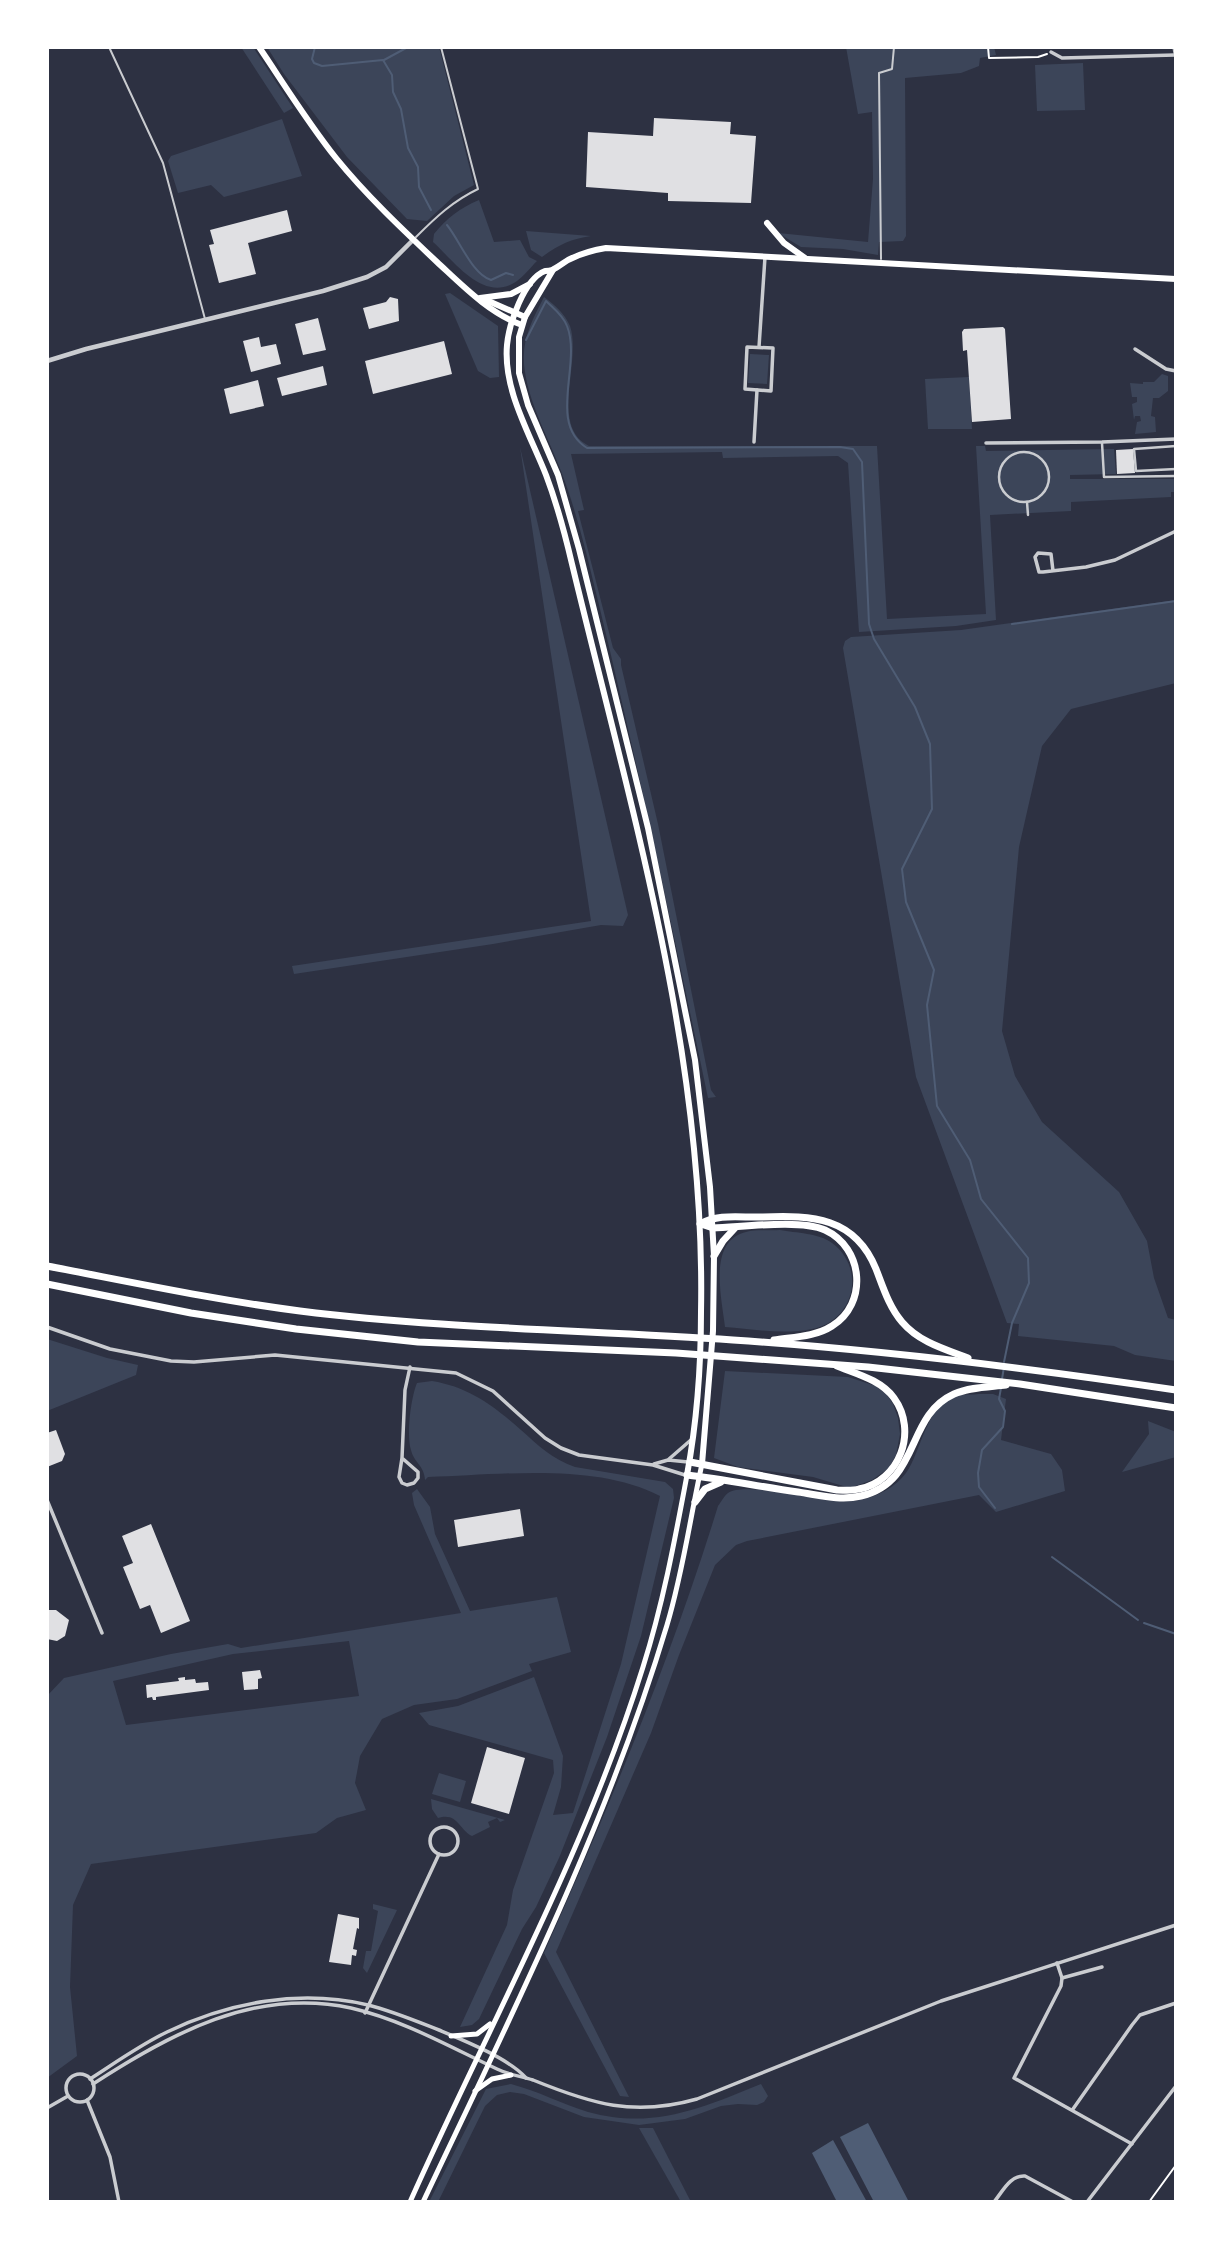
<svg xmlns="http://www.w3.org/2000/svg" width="1223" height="2249" font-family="Karla,sans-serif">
  <rect width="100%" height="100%" fill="#2d3142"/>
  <!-- green -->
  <g fill="#3c4559" fill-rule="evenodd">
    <polygon points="241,47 253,47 293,108 284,113"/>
    <polygon points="267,47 439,47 474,185 454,196 427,221 407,219 347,157 284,74"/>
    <polygon points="846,47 994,47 996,55 980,58 979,66 961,73 905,78 906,236 903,241 879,242 878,255 843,249 801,247 778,233 868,242 873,179 872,112 858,114"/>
    <polygon points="1083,63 1085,110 1037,111 1035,65"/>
    <polygon points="282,119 302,176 224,197 211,185 178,193 168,161 171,156"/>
    <path d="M479,200L494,242L520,240L529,257L537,261C529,269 521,280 512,284C481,300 453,260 433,242L434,234C447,218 460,208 479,200Z"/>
    <path d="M526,231L591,236C571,239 558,245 542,257L531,250Z"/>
    <polygon points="450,293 498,326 499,377 490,378 478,371 445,294"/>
    <path d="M544,297C555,305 565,314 570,326C582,361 549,427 589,446H877L887,619L986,614L976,446H985L986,451L1114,449L1116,474L1070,475V479H1176V492H1171V497L1071,502V511L990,515L996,620L956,626L859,632L848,463L838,456L723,458L722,452L571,454L584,510L578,511L613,648L621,659V665L658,824L711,1090L716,1097L708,1098C670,916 631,733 586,552C579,525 571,497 561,471C549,439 530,406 525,372C520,343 531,322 544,297Z"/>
    <polygon points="750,354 769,355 767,384 748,383"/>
    <polygon points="1162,374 1168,376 1168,391 1159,398 1153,398 1151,416 1155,417 1156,432 1135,434 1137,422 1141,421 1140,416 1135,416 1134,420 1132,404 1137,402 1137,397 1132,397 1130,383 1143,384 1143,382 1154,382"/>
    <polygon points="969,377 972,429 928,429 925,379"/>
    <polygon points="520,447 628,915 623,926 601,925 493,944 294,974 292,966 591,921"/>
    <polygon points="1176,600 1176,683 1071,709 1042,746 1019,847 1002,1031 1015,1076 1042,1122 1119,1192 1147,1241 1154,1278 1168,1318 1176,1320 1176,1361 1135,1355 1114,1346 1018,1336 1019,1324 1007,1323 916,1077 843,648 845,641 851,637 961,630"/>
    <path d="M780,1230C796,1233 819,1233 832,1243C867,1269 854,1321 812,1329C784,1335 752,1329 725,1327C722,1299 707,1241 746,1232C756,1229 769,1231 780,1230Z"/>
    <polygon points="47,1339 107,1358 138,1365 136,1375 47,1411"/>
    <polygon points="725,1371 848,1377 876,1386 887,1395 893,1404 898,1418 900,1434 896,1455 889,1468 872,1480 850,1488 813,1477 738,1467 714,1458"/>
    <path d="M432,1381C469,1387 494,1406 521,1430C539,1446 552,1459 575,1467L665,1482L673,1489L674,1498L641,1636L607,1737L559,1858L536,1907L522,1929L479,2019L472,2025L460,2027L507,1925L513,1890L554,1773L553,1760L429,1725L419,1713L458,1706L534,1677L563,1756L561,1787L553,1815L573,1813L621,1664L660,1496C595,1462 501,1475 428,1477L425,1480C424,1465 414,1463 411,1450C406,1435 411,1397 417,1383Z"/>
    <path d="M979,1394H993L1006,1399L1001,1440L1051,1454L1062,1470L1065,1491L996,1512L979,1495L747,1541L736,1545L715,1565L679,1655L651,1733L556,1952L629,2097L620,2096L544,1953C609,1807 671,1659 718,1506C721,1502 724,1496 728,1493C748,1480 829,1506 860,1500C876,1497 896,1487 906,1473C921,1453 927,1401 958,1395C965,1394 972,1395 979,1394Z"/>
    <polygon points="1148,1421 1176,1432 1176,1457 1122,1472 1149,1434"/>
    <path d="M417,1489L430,1507L435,1534L470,1611L557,1597L571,1652L529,1664L532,1671L457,1699L414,1705L382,1719L360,1756L355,1783L366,1810L337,1818L316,1833L91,1864L73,1905L70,1987L77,2056L47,2078V1696L64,1678L171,1654L228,1644L241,1648L461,1613L414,1505L412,1493ZM349,1641L359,1696L126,1725L113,1681L233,1654Z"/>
    <polygon points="439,1773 466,1781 460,1802 432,1794"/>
    <path d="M431,1799L505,1820L500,1822L497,1818L488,1822L490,1827L472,1836C459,1830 458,1812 438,1818L432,1809Z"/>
    <polygon points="373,1904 397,1910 367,1973 363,1968 366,1951 371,1951 378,1911 373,1909"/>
    <path d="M511,2084C538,2091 562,2104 588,2112C653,2130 702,2108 761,2084L768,2096L764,2102L757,2105L738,2104L721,2106L685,2119L639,2125L584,2117L524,2094L510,2092L497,2095L485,2106L438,2202H429L486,2089Z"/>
    <polygon points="639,2128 653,2128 691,2202 681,2202"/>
  </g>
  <!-- water -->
  <g fill="#4f5d75">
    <polygon points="868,2123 909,2202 874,2202 840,2137"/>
    <polygon points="833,2140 867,2202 837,2202 812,2153"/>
  </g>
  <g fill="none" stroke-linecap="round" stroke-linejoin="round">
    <!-- stream -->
    <g stroke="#4f5d75" stroke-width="2">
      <polyline points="315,47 312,59 314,63 322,66 383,60 392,75 393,92 401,109 408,148 418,167 419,187 431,210"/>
      <polyline points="384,60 408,47"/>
      <path d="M447,225C460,241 472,274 491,280L506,273L513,275"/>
      <path d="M526,340L546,301C553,308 563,315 567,326C582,364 547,423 587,448L840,447L853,449L862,462L869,624L874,639L915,707L930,744L932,809L902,869L906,902L934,970L927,1005L937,1106L970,1160L981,1199L1028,1258L1029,1283L1012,1323L1004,1362"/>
      <polyline points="1012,624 1176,601"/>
      <polyline points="1002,1379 1004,1367"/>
      <polyline points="995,1508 979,1487 978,1473 982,1450 1003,1427 1005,1411 999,1399 1001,1388"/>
      <polyline points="1052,1557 1138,1620"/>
      <polyline points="1144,1623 1176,1634"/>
    </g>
  </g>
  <!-- building -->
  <g fill="#e0e0e3">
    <polygon points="654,118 731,122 730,134 756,136 751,203 668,201 668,193 586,187 588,132 653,136"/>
    <polygon points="287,210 292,231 248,243 256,274 219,283 209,245 214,244 210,230"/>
    <polygon points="390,297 398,299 399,321 369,329 363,308 386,302"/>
    <polygon points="318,318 326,350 303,355 295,324"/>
    <polygon points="1003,327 1005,329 1011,419 972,422 967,350 963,351 962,332 964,329"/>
    <polygon points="259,337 261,347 276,344 281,364 251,372 243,341"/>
    <polygon points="444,341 452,374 373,394 365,361"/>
    <polygon points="323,366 327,385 282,396 277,378"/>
    <polygon points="258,380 264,406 230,414 224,389"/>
    <polygon points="1133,449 1135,473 1117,474 1116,450"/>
    <polygon points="56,1430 65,1454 62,1461 47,1467 47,1433"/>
    <polygon points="520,1509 524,1536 458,1547 454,1520"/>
    <polygon points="151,1524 190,1621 161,1633 150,1605 140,1609 123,1567 133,1563 122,1536"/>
    <polygon points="48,1610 56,1610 69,1620 65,1636 57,1641 47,1639"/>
    <polygon points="260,1670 262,1678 258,1679 258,1689 244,1690 242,1672"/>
    <polygon points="185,1677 185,1680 195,1679 196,1683 208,1682 209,1690 156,1697 156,1700 153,1700 152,1697 147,1698 146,1685 179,1681 178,1678"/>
    <polygon points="487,1747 525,1758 509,1814 471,1803"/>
    <polygon points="338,1914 359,1918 359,1929 357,1928 353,1949 357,1950 356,1956 352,1955 351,1965 329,1962"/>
  </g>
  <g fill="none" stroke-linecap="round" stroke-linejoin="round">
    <!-- path -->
    <g stroke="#fff" stroke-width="2">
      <polyline points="988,47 989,58 1038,57 1047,54"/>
      <polyline points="1149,2202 1176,2165"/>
    </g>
    <!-- service -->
    <g stroke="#caccd0" stroke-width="2">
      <polyline points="109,47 163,163 205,319"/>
      <path d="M416,237C436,217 453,201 478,189L441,47"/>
      <polyline points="881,259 879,73 892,69 894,47"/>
    </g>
    <!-- pedestrian -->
    <g stroke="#caccd0" stroke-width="2.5">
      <polyline points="1102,443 1104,477 1176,476"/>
      <polyline points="1176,446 1134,449 1136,471 1176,469"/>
      <circle cx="1024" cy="477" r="25"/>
      <polyline points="1027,502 1028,515"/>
    </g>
    <!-- minor -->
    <g stroke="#caccd0" stroke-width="3.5">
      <polyline points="1174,47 1176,58"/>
      <polyline points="1051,52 1062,58 1175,55"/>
      <polygon points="747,347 773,348 771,391 745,389"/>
      <polyline points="759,347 765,257"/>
      <polyline points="1135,349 1166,369 1176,371"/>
      <polyline points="754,442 757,390"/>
      <polyline points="986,443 1102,442 1176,439"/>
      <polyline points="1053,571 1051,554 1038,553 1035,557 1039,572 1043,572 1086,567 1115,560 1176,531"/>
      <polyline points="47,1327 110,1349 171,1361 194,1362 275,1355 456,1373 493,1391 545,1438 561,1448 579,1455 653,1465 685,1475"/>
      <polyline points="402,1458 418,1472 418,1478 414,1483 407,1485 402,1483 399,1477 402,1458 405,1390 410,1367"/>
      <polyline points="669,1459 692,1439"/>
      <polyline points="654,1464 668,1460 688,1462"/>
      <polyline points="47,1500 102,1633"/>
      <circle cx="444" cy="1841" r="14"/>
      <polyline points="1057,1963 1062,1978 1061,1986 1014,2078 1132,2144"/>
      <polyline points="1062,1978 1102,1967"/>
      <polyline points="365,2013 439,1854"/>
      <circle cx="80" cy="2088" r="14"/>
      <path d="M90,2079C115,2063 140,2045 167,2032C229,2002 300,1989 368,2005C392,2011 416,2021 439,2030C463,2040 510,2059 526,2078"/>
      <path d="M93,2084C170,2034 255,1987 351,2008C403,2020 450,2047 497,2069C509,2075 521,2076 533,2080C592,2104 634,2117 697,2099L941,2001L1176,1925"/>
      <polyline points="87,2100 110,2157 119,2202"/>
      <polyline points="47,2108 68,2096"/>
      <polyline points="1073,2109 1132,2025 1140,2015 1176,2003"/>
      <path d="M994,2202C1003,2191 1010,2175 1025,2176L1073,2202"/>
      <polyline points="1087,2202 1176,2086"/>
    </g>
    <!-- tertiary -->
    <polyline stroke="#caccd0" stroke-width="4.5" points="47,361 86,349 323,291 367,277 386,267 413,240"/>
    <!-- secondary -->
    <g stroke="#fff" stroke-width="5">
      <polyline points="451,2036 477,2034 490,2024"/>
      <polyline points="475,2091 492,2079 511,2075"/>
      <path d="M410,2202C489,2025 585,1853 643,1667C663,1604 675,1539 687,1475"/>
      <path d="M423,2202C512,2014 607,1825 667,1625C683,1572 690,1518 702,1464"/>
    </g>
    <!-- primary -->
    <g stroke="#fff" stroke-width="6">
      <path d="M259,47C284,84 308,123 336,158C366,195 402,229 437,262C463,286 489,313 522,325"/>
      <polyline points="767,223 784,243 805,258"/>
      <polyline points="553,270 525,317 519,337 519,373 528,405 558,475 579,549 648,828 695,1060 710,1187 714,1256 713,1331 702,1464"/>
      <polyline points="480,298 511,294 530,284"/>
      <polyline points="486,300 525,317"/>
      <path d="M687,1475C697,1421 701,1366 701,1312C706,1057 631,809 572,564C565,534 557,504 546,475C530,434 503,390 507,345C509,324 524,279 545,271C547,271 550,271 552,270C557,268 563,263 568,260C580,254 593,250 606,248L1176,279"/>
    </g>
    <!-- motorway -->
    <g stroke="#fff" stroke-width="7">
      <path d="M700,1224C719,1213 742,1218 763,1217C812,1215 855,1217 876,1269C883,1287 889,1307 902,1322C919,1342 944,1349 968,1358"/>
      <path d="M701,1224L713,1228C743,1227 800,1219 825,1230C864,1248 868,1304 832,1326C815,1337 793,1337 774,1340"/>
      <polyline points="714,1256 723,1241 735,1228"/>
      <path d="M47,1266C131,1282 215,1300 300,1311C444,1329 589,1330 733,1340C882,1350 1029,1368 1176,1390"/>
      <polyline points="47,1284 191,1313 296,1329 418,1342 676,1353 868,1367 1020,1384 1176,1408"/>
      <path d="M690,1462L837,1490C845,1490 852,1491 859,1489C900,1481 918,1431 894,1398C881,1380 857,1374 837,1366"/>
      <path d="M687,1475C724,1479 761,1487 798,1492C819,1495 840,1501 861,1496C921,1482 905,1416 954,1394C970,1387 989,1387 1006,1385"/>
      <polyline points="695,1502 705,1489 721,1482"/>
    </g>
  </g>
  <!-- border -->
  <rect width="1223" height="2249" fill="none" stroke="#ffffff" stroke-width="98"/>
</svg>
